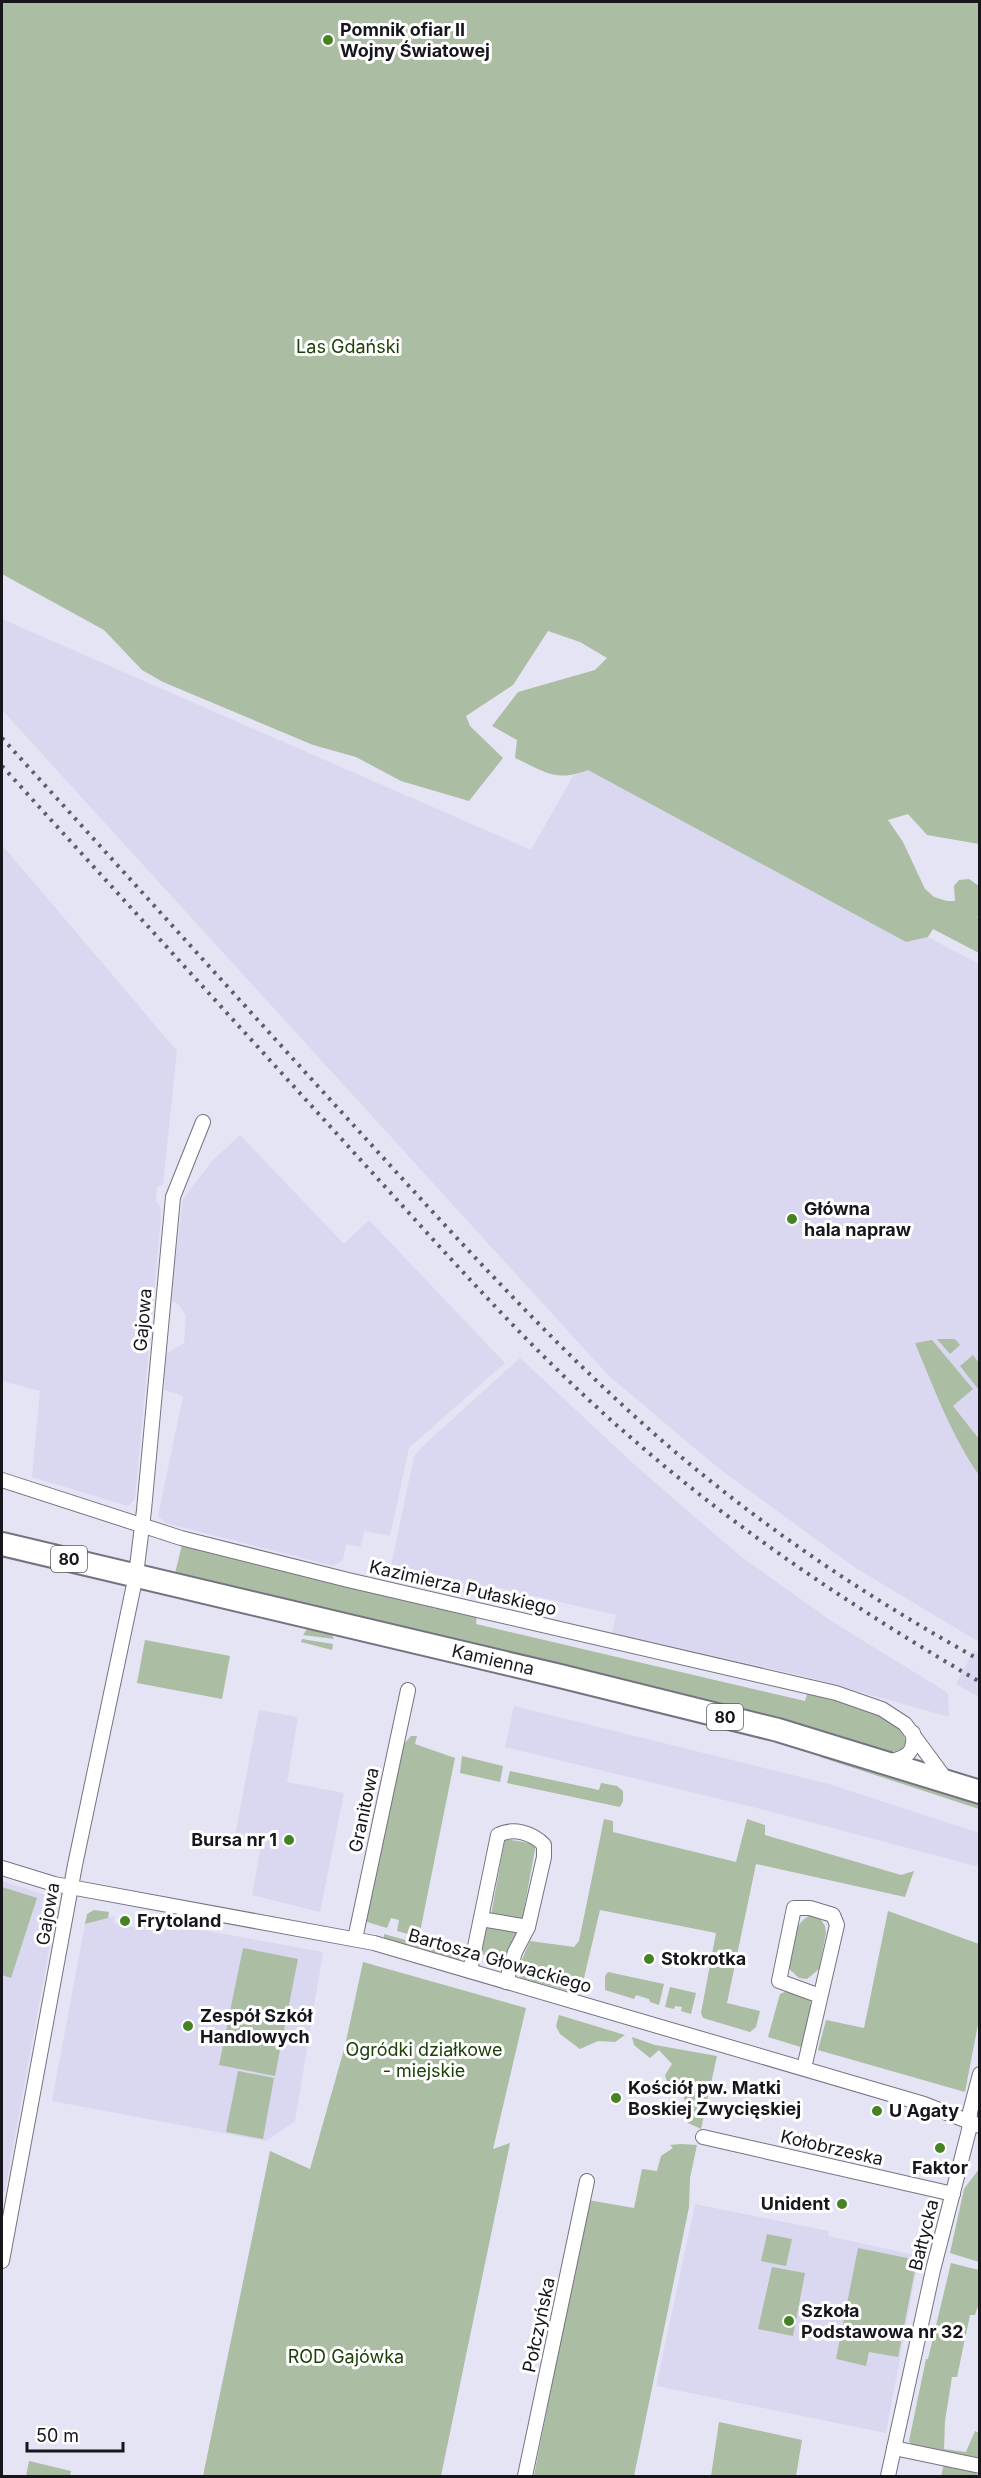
<svg xmlns="http://www.w3.org/2000/svg" width="981" height="2478" font-family="Inter,sans-serif">
  <rect width="100%" height="100%" fill="#e4e4f4"/>
  <!-- built -->
  <g fill="#d9d8f0">
    <polygon points="2,619 531,850 573,776 588,770 906,942 928,937 979,964 979,1642 854,1567 717,1467 608,1375 2,710"/>
    <polygon points="2,845 177,1051 163,1184 157,1187 156,1201 160,1206 161,1218 135,1499 128,1506 32,1477 40,1391 2,1381"/>
    <polygon points="240,1135 344,1244 369,1220 505,1363 409,1448 390,1536 364,1531 361,1547 346,1544 343,1560 334,1566 165,1523 158,1516 183,1396 164,1390 166,1354 184,1343 186,1316 179,1305 170,1300 183,1199 212,1161"/>
    <polygon points="520,1358 637,1467 739,1555 833,1622 948,1693 949,1717 808,1677 612,1633 616,1615 487,1585 485,1593 473,1590 471,1595 389,1576 414,1456 424,1445"/>
    <polygon points="974,1650 979,1653 979,1697 956,1684"/>
    <polygon points="514,1706 829,1784 979,1833 979,1867 765,1810 505,1747"/>
    <polygon points="259,1710 298,1717 287,1782 344,1793 320,1912 252,1895 261,1845 234,1840"/>
    <polygon points="2,1881 56,1898 58,1901 5,2191 2,2193"/>
    <polygon points="115,1916 114,1923 134,1927 136,1918 323,1952 295,2121 266,2141 52,2101 85,1924"/>
    <polygon points="695,2204 829,2231 828,2236 919,2256 886,2433 656,2386"/>
  </g>
  <!-- green -->
  <g fill="#abbda3">
    <path d="M2,2H979V844L927,835L908,814L888,820L903,842L925,889L934,897L947,901H955L954,886L959,880L969,879L979,886V915L977,917L979,919V953L933,929L928,937L906,942L588,770C555,783 544,771 515,758L517,740L492,726L518,692L595,670L607,658L580,642L548,631L513,685L466,716L470,726L503,758L469,801L401,781L356,757L313,745L163,682L142,670L104,630L2,574Z"/>
    <polygon points="937,1339 955,1339 960,1345 950,1354"/>
    <path d="M932,1340L973,1389L953,1406L979,1439V1475C951,1435 934,1388 915,1343Z"/>
    <polygon points="973,1355 979,1363 979,1390 960,1366"/>
    <path d="M182,1545L477,1614L476,1624L805,1701L808,1691C833,1699 903,1712 906,1743L902,1749L892,1752L685,1694L175,1573Z"/>
    <polygon points="307,1629 331,1633 334,1639 303,1635"/>
    <polygon points="302,1639 333,1644 332,1650 301,1642"/>
    <polygon points="145,1640 230,1656 222,1699 137,1683"/>
    <polygon points="411,1736 417,1736 415,1744 455,1758 419,1937 397,1931 399,1920 391,1918 387,1928 364,1921 403,1745"/>
    <polygon points="820,1752 979,1803 979,1809 820,1757"/>
    <polygon points="462,1756 503,1766 500,1782 460,1773"/>
    <polygon points="510,1771 599,1790 601,1783 617,1786 623,1791 623,1801 620,1807 507,1783"/>
    <polygon points="604,1819 613,1821 613,1832 736,1862 747,1819 765,1825 765,1835 901,1875 914,1871 905,1897 756,1864 727,2003 760,2011 756,2027 750,2032 703,2018 701,2013 716,1933 600,1910 583,1982 520,1964 530,1941 574,1947 579,1941"/>
    <polygon points="505,1839 536,1844 522,1920 491,1915"/>
    <polygon points="2,1887 37,1898 11,1978 2,1975"/>
    <polygon points="94,1910 109,1912 108,1918 85,1924 87,1914"/>
    <polygon points="888,1911 979,1944 979,2019 965,2092 818,2050 826,2020 864,2028"/>
    <path d="M811,1915L820,1918L825,1926L826,1933L819,1969L807,1979L799,1978L787,1967C791,1948 791,1924 811,1915Z"/>
    <polygon points="486,1924 519,1932 512,1942 506,1962 481,1954"/>
    <polygon points="384,1934 467,1957 459,1960 384,1938"/>
    <polygon points="243,1948 298,1959 275,2076 219,2065"/>
    <polygon points="363,1962 526,2008 493,2149 510,2143 441,2476 203,2476 270,2151 310,2169 345,2046"/>
    <polygon points="516,1971 572,1988 572,1992 521,1978"/>
    <polygon points="608,1972 664,1984 659,2005 650,2002 649,1999 636,1995 634,1999 605,1990 605,1976"/>
    <polygon points="670,1987 696,1993 691,2014 681,2011 682,2007 675,2006 674,2009 665,2007"/>
    <polygon points="787,1991 810,1999 812,2012 804,2048 768,2037 780,1994"/>
    <polygon points="559,2015 625,2035 615,2042 598,2041 580,2049 560,2034 556,2026"/>
    <polygon points="632,2037 655,2045 717,2056 701,2129 688,2123 694,2113 685,2102 681,2086 669,2088 665,2075 672,2064 659,2050 650,2058 634,2045"/>
    <polygon points="238,2071 274,2078 263,2139 226,2132"/>
    <polygon points="681,2144 697,2145 690,2178 689,2207 634,2476 534,2476 588,2200 634,2208 642,2169 657,2171 661,2156 673,2148 670,2145"/>
    <polygon points="979,2169 979,2262 950,2253 964,2189"/>
    <polygon points="767,2234 792,2239 786,2266 761,2261"/>
    <polygon points="858,2248 917,2260 898,2357 869,2352 866,2366 836,2359"/>
    <polygon points="951,2263 979,2270 979,2303 975,2315 970,2315 957,2377 952,2377 945,2421 944,2449 966,2452 975,2431 979,2433 979,2459 974,2461 913,2446 909,2441 926,2359 928,2359"/>
    <polygon points="772,2267 805,2273 793,2336 758,2329"/>
    <polygon points="719,2422 802,2440 796,2476 711,2476"/>
    <polygon points="29,2461 71,2471 70,2476 26,2476"/>
    <polygon points="944,2464 970,2467 979,2476 941,2476"/>
  </g>
  <g fill="none" stroke-linecap="round" stroke-linejoin="round">
    <!-- minor casing -->
    <g stroke="#747381" stroke-width="16">
      <g id="minor">
        <polyline points="2,1480 181,1538 348,1580 836,1693 882,1709 905,1724 947,1781"/>
        <path d="M888,1762C907,1757 915,1754 913,1733"/>
        <polyline points="2,1868 54,1884 374,1943 924,2104 980,2126"/>
        <polyline points="481,1919 528,1927"/>
        <polyline points="355,1939 408,1690"/>
        <path d="M470,1971L498,1835C513,1827 533,1833 544,1845V1857L528,1927L515,1952L506,1982"/>
        <polyline points="804,2068 837,1925 833,1915 810,1908 794,1908 779,1981 820,1996"/>
        <polyline points="703,2137 953,2194"/>
        <polyline points="2,2261 75,1865 136,1575 144,1510 173,1197 203,1122"/>
        <polyline points="894,2448 980,2466"/>
        <polyline points="525,2476 587,2181"/>
        <polyline points="888,2476 933,2270 969,2130 970,2112 980,2074"/>
      </g>
    </g>
    <!-- primary casing -->
    <g stroke="#747381" stroke-width="26">
      <polyline id="primary" points="2,1544 560,1676 778,1730 980,1792"/>
    </g>
    <!-- minor -->
    <use href="#minor" stroke="#fff" stroke-width="14"/>
    <!-- primary -->
    <use href="#primary" stroke="#fff" stroke-width="22"/>
    <!-- rail -->
    <g stroke="#5e5d67" stroke-width="4" stroke-dasharray="3 6" stroke-linecap="butt">
      <path d="M2,738C113,860 224,983 335,1105C434,1213 532,1324 641,1422C743,1514 859,1593 980,1660"/>
      <path d="M2,766C120,896 239,1026 357,1156C447,1254 535,1356 636,1442C742,1534 859,1611 980,1682"/>
    </g>
  </g>
  <!-- markers -->
  <g fill="#458221" stroke="#fff" stroke-width="2">
    <circle cx="328" cy="40" r="6"/>
    <circle cx="792" cy="1219" r="6"/>
    <circle cx="289" cy="1840" r="6"/>
    <circle cx="125" cy="1921" r="6"/>
    <circle cx="649" cy="1959" r="6"/>
    <circle cx="188" cy="2026" r="6"/>
    <circle cx="616" cy="2098" r="6"/>
    <circle cx="877" cy="2111" r="6"/>
    <circle cx="940" cy="2148" r="6"/>
    <circle cx="842" cy="2204" r="6"/>
    <circle cx="789" cy="2321" r="6"/>
  </g>
  <g text-anchor="middle" stroke-width="6" stroke-linejoin="round" paint-order="stroke">
    <!-- shield labels -->
    <g fill="#fff" stroke="#5d5c60" stroke-width="1.5">
      <rect x="51" y="1546" width="36" height="26" rx="4.5"/>
      <rect x="707" y="1704" width="36" height="26" rx="4.5"/>
    </g>
    <g font-size="16" font-weight="bold" fill="#17161c">
      <text x="69" y="1565">80</text>
      <text x="725" y="1723">80</text>
    </g>
    <!-- poi labels -->
    <g font-size="18" font-weight="bold" fill="#17161c" stroke="#fff" text-anchor="start">
      <text x="340" y="36">Pomnik ofiar II<tspan x="340" dy="21">Wojny Światowej</tspan></text>
      <text x="804" y="1215">Główna<tspan x="804" dy="21">hala napraw</tspan></text>
      <text x="277" y="1846" text-anchor="end">Bursa nr 1</text>
      <text x="137" y="1927">Frytoland</text>
      <text x="661" y="1965">Stokrotka</text>
      <text x="200" y="2022">Zespół Szkół<tspan x="200" dy="21">Handlowych</tspan></text>
      <text x="628" y="2094">Kościół pw. Matki<tspan x="628" dy="21">Boskiej Zwycięskiej</tspan></text>
      <text x="889" y="2117">U Agaty</text>
      <text x="940" y="2174" text-anchor="middle">Faktor</text>
      <text x="830" y="2210" text-anchor="end">Unident</text>
      <text x="801" y="2317">Szkoła<tspan x="801" dy="21">Podstawowa nr 32</tspan></text>
    </g>
    <!-- park labels -->
    <g font-size="18" fill="#1d4007" stroke="#fff">
      <text x="348" y="353">Las Gdański</text>
      <text x="424" y="2056">Ogródki działkowe<tspan x="424" dy="21">- miejskie</tspan></text>
      <text x="346" y="2363">ROD Gajówka</text>
    </g>
    <!-- street labels -->
    <g font-size="18" fill="#17161c" stroke="#fff">
      <text transform="translate(143 1320) rotate(-85)" y="6">Gajowa</text>
      <text transform="translate(463 1588) rotate(13)" y="6">Kazimierza Pułaskiego</text>
      <text transform="translate(493 1660) rotate(13)" y="6">Kamienna</text>
      <text transform="translate(364 1810) rotate(-78)" y="6">Granitowa</text>
      <text transform="translate(48 1914) rotate(-80)" y="6">Gajowa</text>
      <text transform="translate(500 1961) rotate(16)" y="6">Bartosza Głowackiego</text>
      <text transform="translate(832 2148) rotate(13)" y="6">Kołobrzeska</text>
      <text transform="translate(924 2235) rotate(-76)" y="6">Bałtycka</text>
      <text transform="translate(539 2325) rotate(-78)" y="6">Połczyńska</text>
    </g>
  </g>
  <!-- border -->
  <rect width="981" height="2478" fill="none" stroke="#17161c" stroke-width="6"/>
  <!-- scale -->
  <path d="M27 2442v9h96v-9" fill="none" stroke="#17161c" stroke-width="3"/>
  <text x="36" y="2442" font-size="18" fill="#17161c" stroke="#ffffff" stroke-width="4.5" paint-order="stroke">50 m</text>
</svg>
